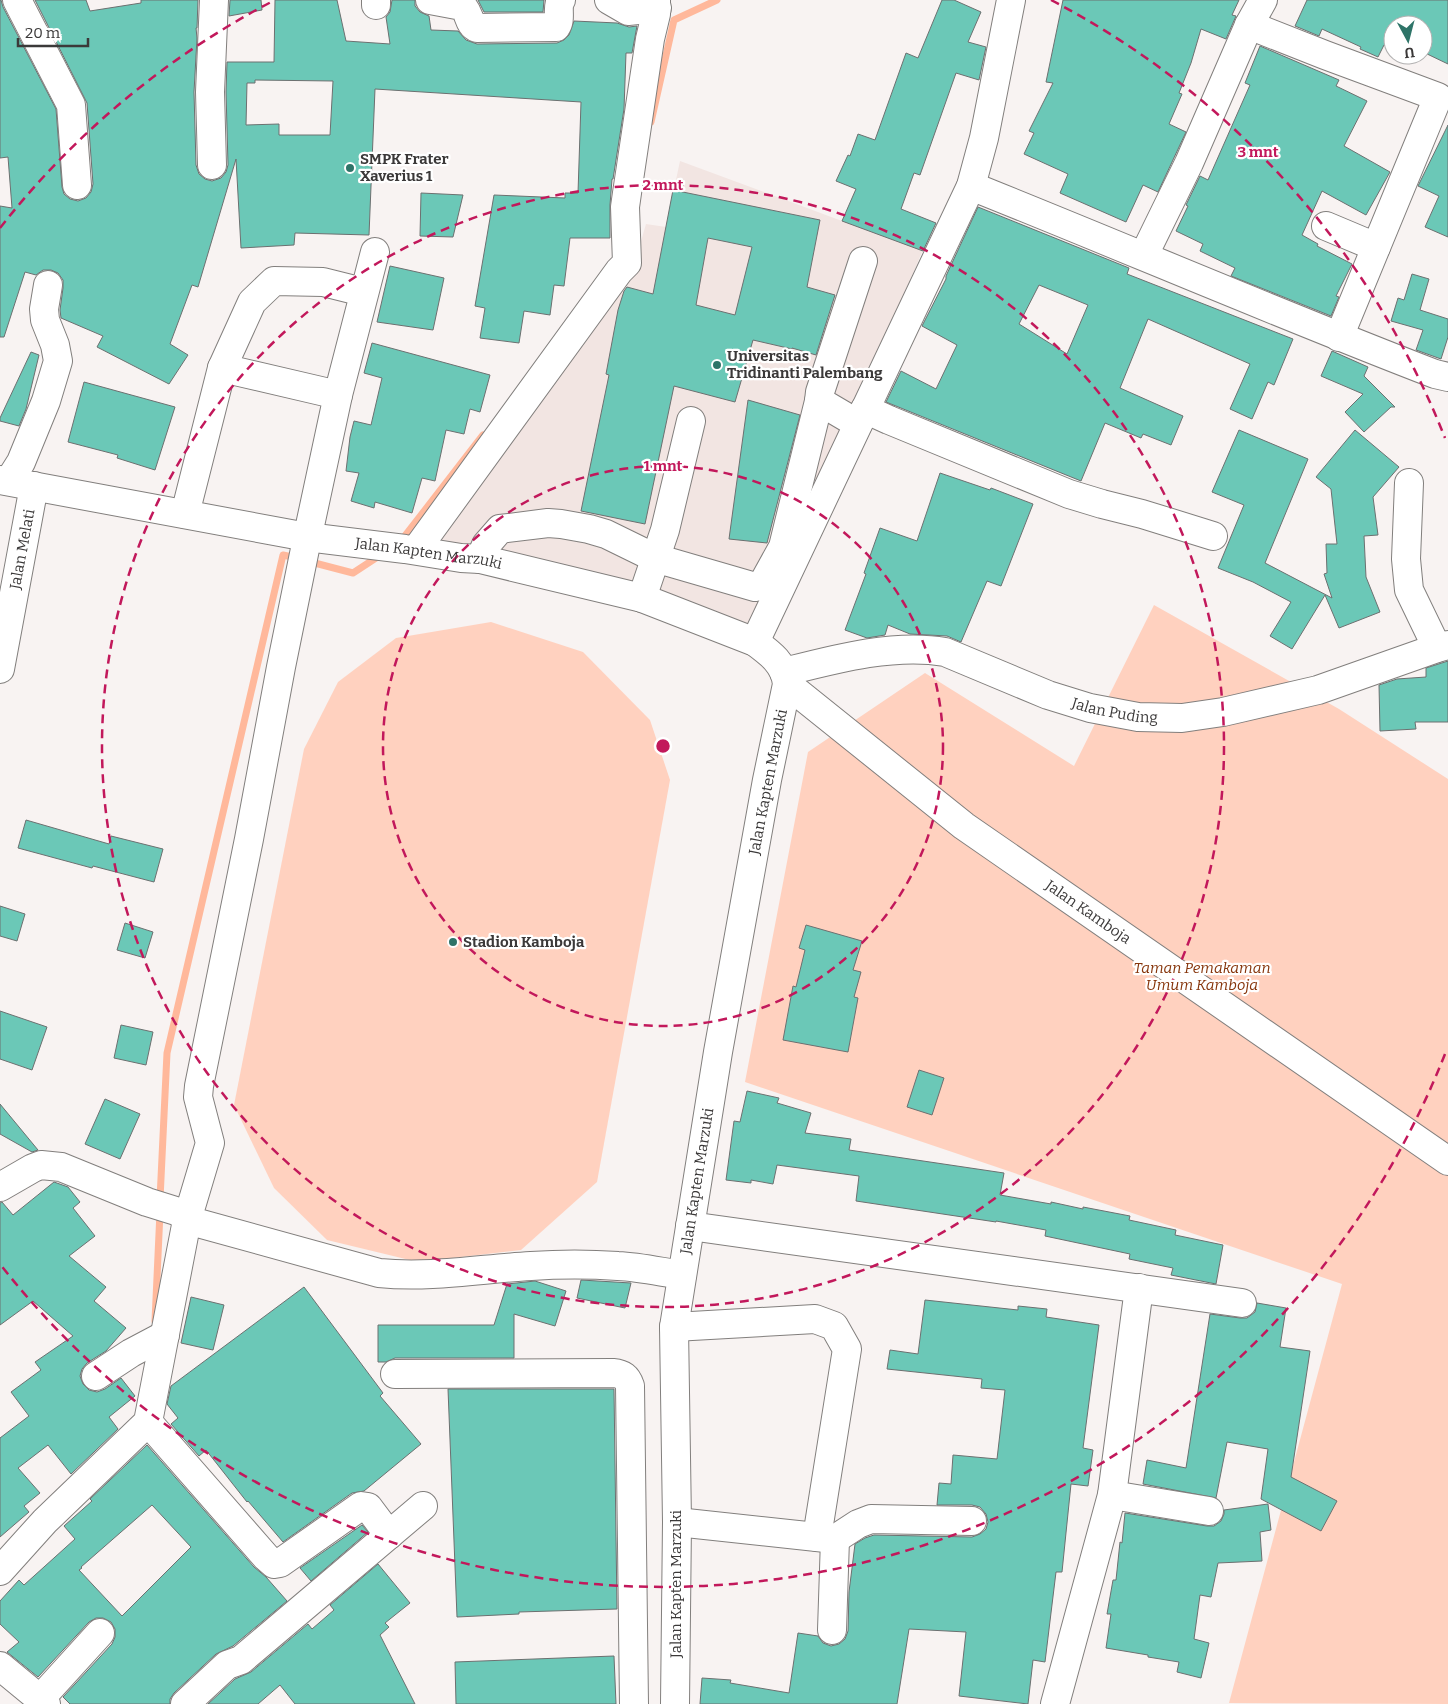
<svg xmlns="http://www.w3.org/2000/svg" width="1448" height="1704" font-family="Bitter,serif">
  <rect width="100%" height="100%" fill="#f8f3f2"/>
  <!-- built -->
  <polygon fill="#f2e5e2" points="680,161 842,221 854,192 934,222 915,269 756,626 666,597 434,538 635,262 646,224 666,227"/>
  <!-- green -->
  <g fill="#ffd1bf">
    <polygon points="1154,605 1339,709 1448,779 1448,1704 1229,1703 1342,1284 745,1082 808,752 925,673 1074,766"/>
    <polygon points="491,622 583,652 650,720 670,780 597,1182 521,1250 418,1262 327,1240 274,1188 234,1105 304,749 338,682 396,638"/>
  </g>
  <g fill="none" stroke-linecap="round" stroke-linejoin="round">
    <!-- stream -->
    <g stroke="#ffb89b" stroke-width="7">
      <polyline points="651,122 674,20 717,0"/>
      <polyline points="401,541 483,435"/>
      <polyline points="307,561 353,573 382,554"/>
      <polyline points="160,1199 167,1053 283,555 297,558"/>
      <polyline points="155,1321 160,1212"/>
    </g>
  </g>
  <!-- building -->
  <g fill="#6bc8b7" stroke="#6c7070" fill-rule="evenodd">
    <path d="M0,0H1L3,7L56,109L62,187L64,194L70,199L78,201L86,198L91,192L93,184L87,103L35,0H86L90,11L141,3V0H198L197,28H196L197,38L194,92L196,165L199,174L205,179L212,181L221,178L226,172L228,165L226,92L227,62H274L275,0H337L346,41L390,44L386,17L390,12L392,0H415V6L420,12L429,16L431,30L458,31L466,40L477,44L557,43L564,40L569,35L574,21L617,23L629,27L637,26L632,53H626L624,109L613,179H612L610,205V238H570L564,286L554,285L550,315L524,311L519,343L480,338L485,308L475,306L494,195L565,198V193H578L581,102L375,89L369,235L295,233L294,245L241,248L236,159L198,287L192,285L170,344L188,355L169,384L97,347L103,336L61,318L60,310L63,288V280L58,273L51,270H43L36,275L25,272L4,337H0V206L12,208L8,157L0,158ZM255,80L333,81L330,135H279V124L246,125L247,83H255Z"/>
    <polygon points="230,0 261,0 262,10 229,16"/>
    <polygon points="478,0 544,0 543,12 484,12"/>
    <polygon points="942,0 954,0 981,12 968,42 986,47 979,80 956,73 920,175 914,173 901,209 936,223 923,251 842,221 856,189 836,181 848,155 850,156 858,134 875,140 906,53 918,58"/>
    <polygon points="1063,0 1239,0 1232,15 1236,16 1226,39 1201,29 1191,63 1179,93 1182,94 1169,124 1186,132 1158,192 1143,185 1126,222 1060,193 1068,174 1024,154 1034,133 1029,131 1053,83 1046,82"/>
    <polygon points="1307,0 1448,0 1448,64 1423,52 1423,25 1393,25 1393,51 1384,45 1378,57 1360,49 1361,47 1322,29 1319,36 1295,26"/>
    <polygon points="1260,46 1339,80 1336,86 1367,101 1344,146 1390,172 1366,215 1322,191 1302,235 1318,244 1317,246 1352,264 1336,296 1339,297 1331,316 1231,276 1235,268 1200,251 1203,244 1176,231 1188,206 1186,205 1200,176 1208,180 1250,85 1245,83"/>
    <polygon points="1448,125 1448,237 1425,227 1439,196 1418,186"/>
    <path d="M673,190L820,220L807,287L835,295L816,355L792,348V349L753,340L735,402L674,386L645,524L581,511L609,375L606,374L618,310L624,291L627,287L653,294ZM708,238L752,247L735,315L696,305Z"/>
    <polygon points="421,193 463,195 453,237 420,236"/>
    <path d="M978,207L1129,268L1127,274L1293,339L1274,385L1268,382L1252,419L1230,409L1250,364L1148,319L1120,388L1183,416L1171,445L1143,434L1141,438L1105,423L1081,481L886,402L901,371L936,389L957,345L922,326L946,279V276ZM1039,285L1088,305L1067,354L1019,324Z"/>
    <polygon points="390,266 444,278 433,330 377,322"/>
    <polygon points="1412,274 1429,279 1420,310 1448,319 1448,337 1441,359 1416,350 1423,330 1391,321 1398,298 1404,300"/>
    <polygon points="372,343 490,375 480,412 470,409 464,434 446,430 435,481 422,478 412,513 375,502 374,508 351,501 359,473 346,471 350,437 354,421 371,425 382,378 364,373"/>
    <polygon points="1332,351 1368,367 1364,376 1395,407 1391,407 1364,432 1345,412 1363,394 1321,376"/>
    <polygon points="31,352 39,355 26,409 19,426 0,421 0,418"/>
    <polygon points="84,382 175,407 155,470 117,458 118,455 68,442"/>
    <polygon points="748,400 800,415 767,543 729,539"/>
    <polygon points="1239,430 1308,459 1265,563 1332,598 1324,574 1327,573 1326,544 1337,544 1331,489 1316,477 1355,430 1399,467 1373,497 1378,535 1364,536 1366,577 1380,612 1339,628 1325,595 1292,649 1270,636 1291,602 1253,582 1218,568 1244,505 1212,492"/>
    <polygon points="940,473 990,490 991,488 1033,504 1001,586 987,581 961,642 947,636 910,634 888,625 885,635 867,638 845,630 866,574 864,573 880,528 917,541"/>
    <polygon points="1448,661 1448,722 1415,722 1416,729 1380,731 1379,685 1397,679 1426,677 1426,668"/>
    <polygon points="26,820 109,844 111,836 163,849 154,882 93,866 92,868 18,848"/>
    <polygon points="0,906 25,914 17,941 0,936"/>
    <polygon points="125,923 153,932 145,958 117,950"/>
    <polygon points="806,925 862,941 853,970 861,972 854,997 858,998 848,1052 783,1040 793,986 796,987 805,950 799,948"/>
    <polygon points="0,1011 47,1027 32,1070 0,1059"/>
    <polygon points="121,1025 153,1032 146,1065 114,1058"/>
    <polygon points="919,1070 944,1078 932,1115 907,1107"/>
    <polygon points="747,1091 779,1098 777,1103 811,1113 805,1133 851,1139 849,1150 1004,1173 1000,1195 1051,1204 1051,1202 1083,1209 1083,1207 1130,1216 1129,1220 1176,1230 1175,1235 1223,1245 1216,1284 1171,1275 1173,1268 1129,1259 1130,1254 1045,1236 1046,1230 996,1221 996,1222 856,1201 859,1176 777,1165 773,1184 751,1180 751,1183 726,1180 734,1121 740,1122"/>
    <polygon points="105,1099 140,1114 120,1159 85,1144"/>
    <polygon points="0,1104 38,1150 32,1152 0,1134"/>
    <polygon points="54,1182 68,1187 80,1202 73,1208 95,1236 69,1256 106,1287 94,1301 126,1328 106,1351 87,1363 82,1369 80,1376 83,1384 89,1390 97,1392 105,1389 121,1378 135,1396 109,1417 118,1429 71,1474 48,1445 18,1468 40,1493 24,1506 29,1512 0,1537 0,1438 29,1416 11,1392 41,1370 35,1362 73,1336 33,1301 0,1325 0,1203 2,1202 13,1215"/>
    <polygon points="581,1280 631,1283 625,1308 577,1298"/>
    <polygon points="535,1281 566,1291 555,1326 514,1314 514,1358 395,1358 386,1362 378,1362 378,1325 494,1325 507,1284"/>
    <polygon points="304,1287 383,1393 380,1396 421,1444 364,1491 352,1493 283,1542 248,1501 247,1502 206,1450 199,1456 171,1424 178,1418 167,1404 171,1386"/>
    <polygon points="191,1297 224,1305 213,1350 181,1343"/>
    <polygon points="925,1300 1018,1310 1018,1306 1047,1309 1046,1317 1099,1325 1083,1448 1093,1450 1088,1486 1071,1484 1062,1572 1056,1572 1045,1662 1033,1660 1028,1704 959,1696 966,1632 909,1629 897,1704 700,1704 702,1678 731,1680 730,1683 789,1693 798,1633 818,1636 823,1643 831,1646 839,1644 845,1639 848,1631 849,1592 855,1544 865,1538 874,1535 972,1537 980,1534 986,1529 988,1522 986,1514 980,1507 972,1505 937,1505 939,1483 951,1484 953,1455 997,1459 1005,1390 981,1388 982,1379 887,1369 890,1350 918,1354"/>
    <polygon points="1257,1303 1286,1308 1280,1347 1310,1351 1291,1477 1337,1501 1321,1531 1261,1499 1268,1449 1227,1442 1216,1498 1143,1484 1147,1460 1186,1468 1210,1314 1240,1318 1247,1318 1255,1312"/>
    <polygon points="448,1389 614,1389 617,1609 519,1612 519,1614 457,1617"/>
    <path d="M147,1445L254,1567L266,1577L287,1601L233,1646L216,1654L174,1693L170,1699V1704H70L63,1697L112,1644L115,1637V1629L111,1622L103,1618H96L89,1622L38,1677L7,1652L19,1642L0,1624V1601L19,1580L24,1585L75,1539L64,1526L92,1501L90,1499ZM152,1505L191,1547L122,1616L79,1570L82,1568L81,1567Z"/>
    <polygon points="1268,1504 1271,1530 1260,1532 1262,1561 1218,1563 1211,1597 1200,1595 1194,1639 1209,1643 1201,1678 1177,1672 1179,1662 1148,1657 1148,1655 1106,1648 1111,1614 1107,1614 1113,1580 1116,1580 1120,1542 1122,1543 1125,1513 1207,1526 1214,1526 1221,1521 1224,1514 1224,1510"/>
    <polygon points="362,1525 368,1532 311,1581 300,1568"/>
    <polygon points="378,1564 410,1603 385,1623 389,1627 380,1635 415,1704 295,1704 280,1685 258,1704 208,1704 235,1679 251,1672 308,1624 312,1629 334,1610 330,1605"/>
    <polygon points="614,1656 616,1704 456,1704 455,1662"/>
  </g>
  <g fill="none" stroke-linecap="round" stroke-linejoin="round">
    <!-- minor casing -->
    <g stroke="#827f7d" stroke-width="30">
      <g id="minor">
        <polyline points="17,0 71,105 77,185"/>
        <polyline points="376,0 376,5"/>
        <path d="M430,0L462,6C470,12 468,25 477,28L556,27C562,19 556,8 561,0"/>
        <polyline points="609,0 628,11 657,8"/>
        <polyline points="1249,25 1325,55 1438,97 1339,337"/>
        <polyline points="212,165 210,92 214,0"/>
        <path d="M971,186C1126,248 1279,314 1435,374L1448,377"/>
        <polyline points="1326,226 1376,247"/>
        <polyline points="1144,255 1189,163 1249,25 1263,0"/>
        <polyline points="222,368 338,395"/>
        <polyline points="865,409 889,420 1069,494 1102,504 1142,514 1213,536"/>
        <polyline points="858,424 819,401 820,392 863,261"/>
        <path id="s1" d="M0,480L307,537L405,549L461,558L480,559L642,598L755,642C770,653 785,664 787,684L767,780L718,1052L674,1327L677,1522L675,1704"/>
        <polyline points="9,481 21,462 46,401 58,361 55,345 45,320 44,309 48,285"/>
        <polyline points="1409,483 1406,559 1409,590 1437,648"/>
        <polyline points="185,514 222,368 252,302 274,281 323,282 363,292"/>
        <polyline points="416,550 619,271 627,263 625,207 627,193 650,39 656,14 656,0"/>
        <polyline points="480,559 486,545 500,529 548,523 561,524 589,529 606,534 655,558 755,587 762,585 783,547 819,401"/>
        <polyline points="642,598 665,530 691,421"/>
        <polyline points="755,642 971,186 984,138 1011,0"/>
        <path id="s2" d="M0,669L34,486"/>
        <path id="s3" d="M784,672C835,659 894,643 945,652L1048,695L1090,708L1138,717L1182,718L1223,712L1318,690L1437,648L1448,645"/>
        <path id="s4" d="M787,684L964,826L1448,1161"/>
        <path d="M0,1187L33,1168L41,1165L61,1167L147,1202L179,1212L187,1220L379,1273C430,1278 480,1269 531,1266C560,1264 589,1264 618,1266C640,1267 661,1272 682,1275"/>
        <polyline points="690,1226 1242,1303"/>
        <polyline points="674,1327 815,1319 834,1326 847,1349 817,1537"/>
        <path d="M395,1374L613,1373C623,1374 627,1377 630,1386L634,1704"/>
        <polyline points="96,1376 131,1353 165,1335"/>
        <polyline points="148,1422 266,1557 274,1564 280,1563 361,1506 368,1507 389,1535"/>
        <polyline points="1112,1495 1209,1511"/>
        <polyline points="677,1522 835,1539 858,1524 871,1519 972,1521"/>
        <polyline points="0,1571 45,1521 148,1422 187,1220 210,1143 198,1097 199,1086 249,839 281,667 306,544 338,395 375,252"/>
        <polyline points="832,1630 835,1539"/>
        <polyline points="0,1666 46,1704"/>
        <polyline points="40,1699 100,1633"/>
        <polyline points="185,1704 227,1665 241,1660 423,1506"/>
        <polyline points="1055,1704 1112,1495 1139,1288"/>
      </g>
    </g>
    <!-- minor -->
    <use href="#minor" stroke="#fff" stroke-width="28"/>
  </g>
  <!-- distance rings -->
  <g fill="none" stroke="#c2185b" stroke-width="2.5" stroke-dasharray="9 6">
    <circle cx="663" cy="746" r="280"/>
    <circle cx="663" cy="746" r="561"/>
    <path d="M1445 1054A841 841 0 0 1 0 1264M0 228A841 841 0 0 1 275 0M1051 0A841 841 0 0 1 1445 438"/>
  </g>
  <!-- markers -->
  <g fill="#2e7468" stroke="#fff" stroke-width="2">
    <circle cx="350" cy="168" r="5"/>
    <circle cx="717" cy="365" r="5"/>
    <circle cx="453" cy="942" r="5"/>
  </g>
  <g text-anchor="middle" stroke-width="4.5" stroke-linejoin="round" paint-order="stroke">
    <!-- poi labels -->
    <g font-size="15" font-weight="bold" fill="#3b3939" stroke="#fff" text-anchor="start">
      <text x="360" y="164">SMPK Frater<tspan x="360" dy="17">Xaverius 1</tspan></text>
      <text x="727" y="361">Universitas<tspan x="727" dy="17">Tridinanti Palembang</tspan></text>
      <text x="463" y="947">Stadion Kamboja</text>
    </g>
    <!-- street labels -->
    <g font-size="15" fill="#3b3939" stroke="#fff">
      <text dy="5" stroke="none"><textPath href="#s2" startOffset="122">Jalan Melati</textPath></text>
      <text dy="5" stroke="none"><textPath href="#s1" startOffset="435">Jalan Kapten Marzuki</textPath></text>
      <text dy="5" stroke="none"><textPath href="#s3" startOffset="344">Jalan Puding</textPath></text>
      <text transform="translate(768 782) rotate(-79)" y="5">Jalan Kapten Marzuki</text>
      <text dy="5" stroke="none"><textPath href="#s4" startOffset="378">Jalan Kamboja</textPath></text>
      <text transform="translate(697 1181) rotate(-81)" y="5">Jalan Kapten Marzuki</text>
      <text transform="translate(676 1584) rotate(-90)" y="5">Jalan Kapten Marzuki</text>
    </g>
    <!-- park labels -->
    <g font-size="15" font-style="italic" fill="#86350b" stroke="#fff">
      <text x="1202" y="973">Taman Pemakaman<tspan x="1202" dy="17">Umum Kamboja</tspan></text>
    </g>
  </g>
  <circle cx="663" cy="746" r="8" fill="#c2185b" stroke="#fff" stroke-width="2.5"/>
  <g font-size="15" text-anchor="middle" font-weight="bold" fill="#c2185b" stroke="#fff" stroke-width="4.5" stroke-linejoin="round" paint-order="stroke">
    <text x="1258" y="157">3 mnt</text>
    <text x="663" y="190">2 mnt</text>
    <text x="663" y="471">1 mnt</text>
  </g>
  <!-- north arrow -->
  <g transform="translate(1408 40) rotate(173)"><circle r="24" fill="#ffffff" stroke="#b1b0b0"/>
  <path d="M0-4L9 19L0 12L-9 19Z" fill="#2e7468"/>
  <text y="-8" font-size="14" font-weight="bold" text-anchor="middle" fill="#3b3939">U</text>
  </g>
  <!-- scale -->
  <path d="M18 38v8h70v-8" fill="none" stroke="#3b3939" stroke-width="2.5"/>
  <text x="25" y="38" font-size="15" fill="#3b3939" stroke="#ffffff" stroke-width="4" paint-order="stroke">20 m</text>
</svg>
